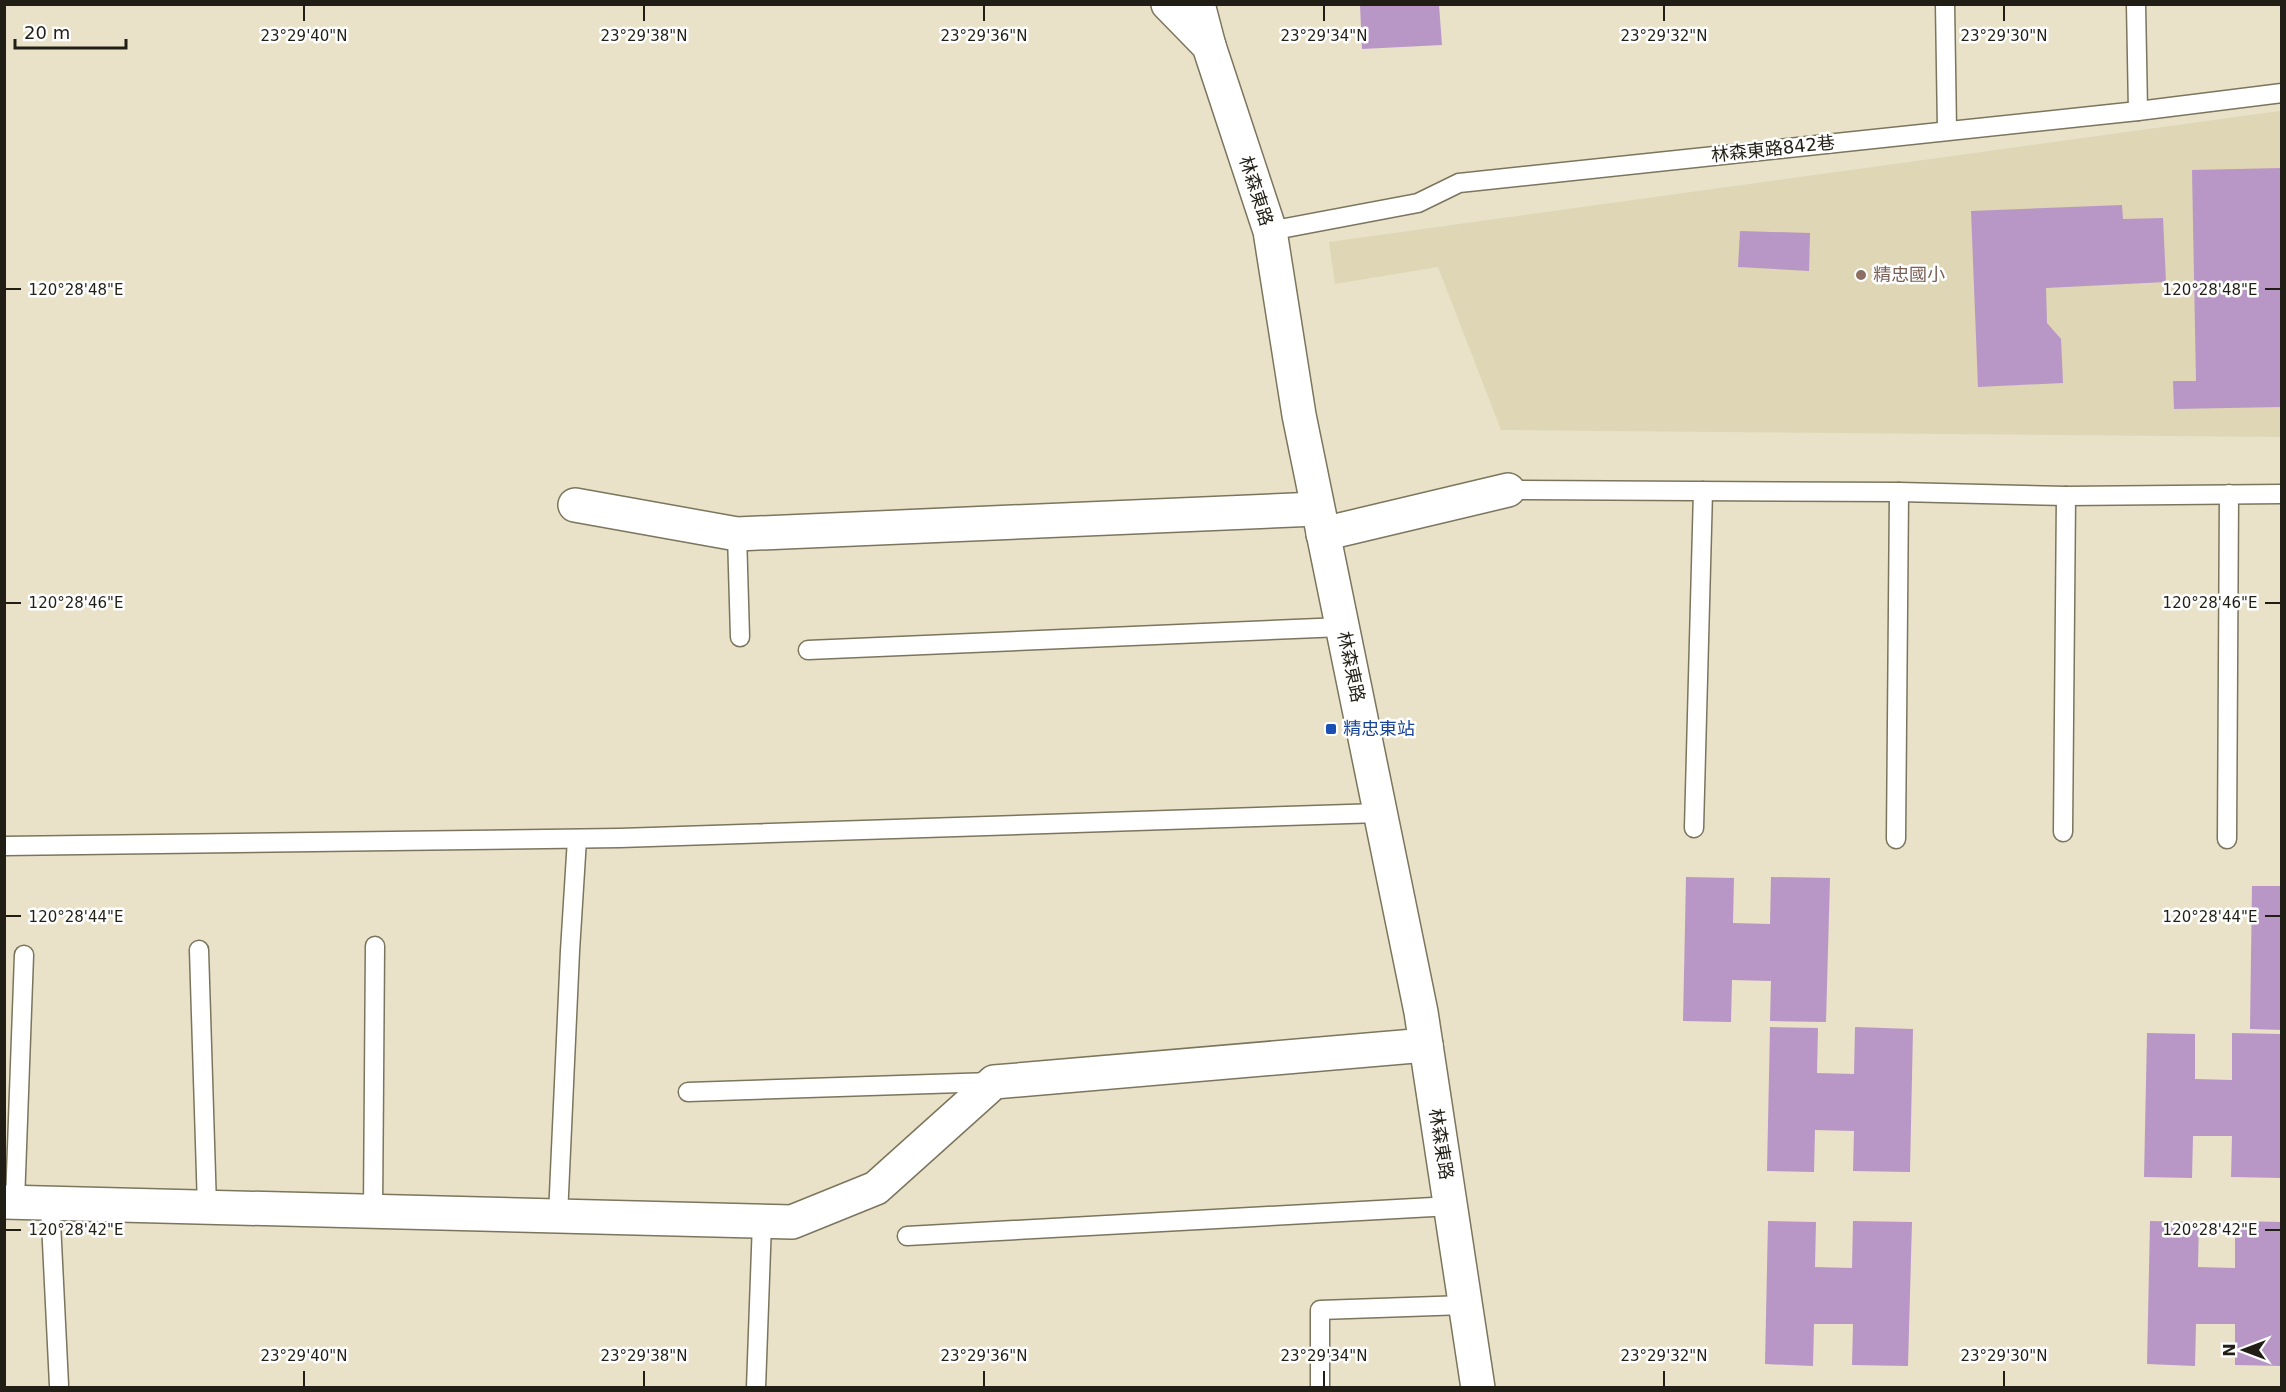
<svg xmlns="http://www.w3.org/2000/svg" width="2286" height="1392" font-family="'DejaVu Sans','Noto Sans TC',sans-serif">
  <rect width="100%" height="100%" fill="#e9e2c8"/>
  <!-- built -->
  <polygon fill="#ded6b4" points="2279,111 2282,112 2281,437 1501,430 1438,267 1335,284 1329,242"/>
  <!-- building -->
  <g fill="#b897c6">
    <polygon points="1360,5 1439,5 1442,45 1362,49"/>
    <polygon points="2282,168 2282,407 2174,409 2173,381 2196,381 2192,170"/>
    <polygon points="2122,205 2123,219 2163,218 2166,282 2046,288 2047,323 2061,339 2063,383 1978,387 1971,211"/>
    <polygon points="1740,231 1810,233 1809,271 1738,267"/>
    <polygon points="1686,877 1734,878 1733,923 1770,924 1771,877 1830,878 1826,1022 1770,1021 1771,981 1732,980 1731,1022 1683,1021"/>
    <polygon points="2252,886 2282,886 2282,1030 2250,1029"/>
    <polygon points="1770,1027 1818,1028 1817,1073 1854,1074 1855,1027 1913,1029 1910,1172 1853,1171 1854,1131 1815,1130 1814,1172 1767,1171"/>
    <polygon points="2147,1033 2195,1034 2195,1079 2232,1080 2232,1033 2282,1034 2282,1178 2231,1177 2232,1136 2193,1136 2192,1178 2144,1177"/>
    <polygon points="1768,1221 1816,1222 1815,1267 1852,1268 1853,1221 1912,1222 1908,1366 1852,1365 1853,1324 1814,1324 1813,1366 1765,1364"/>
    <polygon points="2150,1221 2199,1222 2198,1267 2235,1268 2235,1221 2282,1222 2282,1366 2235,1365 2235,1324 2196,1324 2195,1366 2147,1364"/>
  </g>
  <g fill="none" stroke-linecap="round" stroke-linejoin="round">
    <!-- service casing -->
    <g stroke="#7b755d" stroke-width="21">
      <g id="service">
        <polyline points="1945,4 1947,130"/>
        <polyline points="2136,4 2138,111"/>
        <polyline points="1270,231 1418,203 1459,183 2138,111 2282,93"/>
        <polyline points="1508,490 1899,492 2066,496 2282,494"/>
        <polyline points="737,534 740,637"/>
        <polyline points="808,650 1342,627"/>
        <polyline points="1694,828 1703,491"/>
        <polyline points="2063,832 2066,496"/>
        <polyline points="1896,839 1899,492"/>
        <polyline points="2227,839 2229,494"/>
        <polyline points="4,846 620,838 1380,813"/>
        <polyline points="199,950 207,1207"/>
        <polyline points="688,1092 992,1082"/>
        <polyline points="15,1202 24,955"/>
        <polyline points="50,1202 59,1385"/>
        <polyline points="373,1211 375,946"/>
        <polyline points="558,1216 570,951 577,839"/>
        <polyline points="907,1236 1451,1206"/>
        <polyline points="756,1388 762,1222"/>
        <polyline points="1320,1388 1320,1310 1465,1305"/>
      </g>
    </g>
    <!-- minor casing -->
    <g stroke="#7b755d" stroke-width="36">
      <g id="minor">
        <polyline points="1198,4 1209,46"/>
        <polyline points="575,505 737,534 1317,509"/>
        <polyline points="1323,534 1508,490"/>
        <polyline points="4,1202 792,1222 876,1188 994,1082 1426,1045"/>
      </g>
    </g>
    <!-- secondary casing -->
    <g stroke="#7b755d" stroke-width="36">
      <polyline id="secondary" points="1168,4 1209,46 1270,231 1299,415 1421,1012 1478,1388"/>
    </g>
    <!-- service -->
    <use href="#service" stroke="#fff" stroke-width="18"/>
    <!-- minor -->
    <use href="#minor" stroke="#fff" stroke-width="33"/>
    <!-- secondary -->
    <use href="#secondary" stroke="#fff" stroke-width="33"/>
  </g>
  <!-- ticks -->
  <path fill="none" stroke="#211f15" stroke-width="2" d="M304,6V21M644,6V21M984,6V21M1324,6V21M1664,6V21M2004,6V21M6,289H21M2265,289H2280M6,603H21M2265,603H2280M6,916H21M2265,916H2280M6,1230H21M2265,1230H2280M304,1371V1386M644,1371V1386M984,1371V1386M1324,1371V1386M1664,1371V1386M2004,1371V1386"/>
  <!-- markers -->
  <circle fill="#8d6e63" stroke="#fff" stroke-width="2" cx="1861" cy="275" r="6"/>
  <rect fill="#1a4fb4" stroke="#fff" stroke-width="2" x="1325" y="723" width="12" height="12" rx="3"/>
  <g text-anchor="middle" stroke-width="5" stroke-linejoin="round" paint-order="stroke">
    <!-- street labels -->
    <g font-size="18" fill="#211f15" stroke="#fff">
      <text transform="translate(1773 149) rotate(-6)" y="6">林森東路842巷</text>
      <text transform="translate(1256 191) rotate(72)" y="6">林森東路</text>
      <text transform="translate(1351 667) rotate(78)" y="6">林森東路</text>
      <text transform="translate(1441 1144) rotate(81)" y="6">林森東路</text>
    </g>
    <!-- education labels -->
    <g font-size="18" fill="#785e54" stroke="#fff" text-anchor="start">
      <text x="1873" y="281">精忠國小</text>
    </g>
    <!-- transit labels -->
    <g font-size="18" fill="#164399" stroke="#fff" text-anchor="start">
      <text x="1343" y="735">精忠東站</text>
    </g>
  </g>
  <g font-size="15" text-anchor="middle" fill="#211f15" stroke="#fff" stroke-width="5" stroke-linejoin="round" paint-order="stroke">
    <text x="304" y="41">23°29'40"N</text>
    <text x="644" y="41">23°29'38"N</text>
    <text x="984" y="41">23°29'36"N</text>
    <text x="1324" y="41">23°29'34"N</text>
    <text x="1664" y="41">23°29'32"N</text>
    <text x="2004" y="41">23°29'30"N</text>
    <text x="2210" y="295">120°28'48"E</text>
    <text x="76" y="295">120°28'48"E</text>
    <text x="2210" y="608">120°28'46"E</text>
    <text x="76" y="608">120°28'46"E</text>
    <text x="2210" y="922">120°28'44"E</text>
    <text x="76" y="922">120°28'44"E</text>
    <text x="2210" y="1235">120°28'42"E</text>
    <text x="76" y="1235">120°28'42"E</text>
    <text x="304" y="1361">23°29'40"N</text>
    <text x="644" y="1361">23°29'38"N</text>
    <text x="984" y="1361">23°29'36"N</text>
    <text x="1324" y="1361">23°29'34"N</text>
    <text x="1664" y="1361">23°29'32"N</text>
    <text x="2004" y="1361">23°29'30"N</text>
  </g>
  <!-- border -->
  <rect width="2286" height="1392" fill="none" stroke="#211f15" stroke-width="12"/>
  <!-- north arrow -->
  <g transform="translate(2244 1350) rotate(270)" stroke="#ffffff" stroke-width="4.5" paint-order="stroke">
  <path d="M0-4.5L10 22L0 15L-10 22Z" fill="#211f15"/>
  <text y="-9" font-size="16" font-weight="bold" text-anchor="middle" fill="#211f15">N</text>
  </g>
  <!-- scale -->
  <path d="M15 39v9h111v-9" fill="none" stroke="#211f15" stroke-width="3"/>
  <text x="24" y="39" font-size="18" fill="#211f15" stroke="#ffffff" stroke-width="4.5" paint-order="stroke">20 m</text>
</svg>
